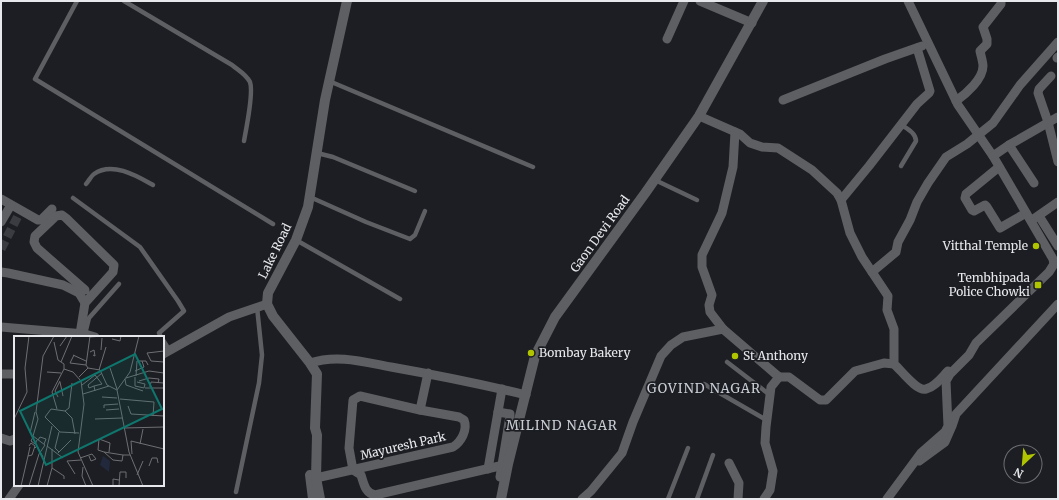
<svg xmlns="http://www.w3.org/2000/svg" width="1059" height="500" font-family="Merriweather,serif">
  <rect width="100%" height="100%" fill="#1c1e23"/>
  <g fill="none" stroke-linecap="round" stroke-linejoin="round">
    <!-- minor-tunnel -->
    <polyline stroke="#3a3c41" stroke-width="9" stroke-dasharray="9 4.5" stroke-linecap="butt" points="1,249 21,210"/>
    <!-- service -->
    <g stroke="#5e5f62" stroke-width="4.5">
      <polyline points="77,1 35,79 273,224"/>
      <path d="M124,1L232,65C238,70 246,74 250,82C254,93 246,129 244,141"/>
      <polyline points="329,81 533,167"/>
      <polyline points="317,153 333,157 415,191"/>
      <path d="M901,166L916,141C916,133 907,128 901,125"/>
      <polyline points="655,180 697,200"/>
      <path d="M86,184C89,181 91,176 94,174C112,161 137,176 153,185"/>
      <polyline points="310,197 366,222 410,239 415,235 425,211"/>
      <polyline points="73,198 140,247 178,301 184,311 159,333 161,337"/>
      <polyline points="296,240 400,299"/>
      <polyline points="85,334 89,318 119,284"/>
      <polyline points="163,340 170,351"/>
      <polyline points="727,362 770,395"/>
      <polyline points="704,384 768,421"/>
      <polyline points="236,492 259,383 262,355 257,307"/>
      <polyline points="668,499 688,448"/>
      <polyline points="697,499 713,455"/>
    </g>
    <!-- minor -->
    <g stroke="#5e5f62" stroke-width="9">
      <polyline points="700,1 752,23"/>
      <polyline points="908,1 958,105 993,156"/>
      <polyline points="667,39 684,1"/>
      <polyline points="1057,58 1058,57"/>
      <polyline points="1051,76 1039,89 1038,93 1048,122 1058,162"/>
      <polyline points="783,100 885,59 922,46"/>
      <path d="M956,101C966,94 983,79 983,66C983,62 981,56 980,51L987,44V39L983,27L1001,4V1"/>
      <path d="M699,116L740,134L750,143L762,147L778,148L812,170L837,193L841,200L850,233L862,257L888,296L887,310L894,329V364C901,370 917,392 926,389C935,387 942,377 948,371"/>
      <polyline points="1009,145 1034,183"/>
      <polyline points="999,167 966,194 965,198 972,210 974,211 985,205 987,207 1000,228 1026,213"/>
      <polyline points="1,199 38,220 41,220 52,209"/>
      <polyline points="841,200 869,166 917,104 929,93 930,91 917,48"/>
      <polyline points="1039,216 1058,246"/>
      <polyline points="1035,218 1058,202"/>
      <polyline points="1,222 11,205"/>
      <polyline points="1,272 8,273 63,285 79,293 85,303"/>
      <polyline points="872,272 896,252 898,242 910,220 917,202 928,183 946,157 967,144 993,123 1020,85 1058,42"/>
      <polyline points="1,327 85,334 95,337"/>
      <polyline points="723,329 710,312 709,305 712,295 702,267 702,255 722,213 733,167 735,132"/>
      <polyline points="80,334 85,303 113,272 114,265 66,218 62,215 56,216 35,236 34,242 37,248 85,290"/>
      <polyline points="163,354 229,317 267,304"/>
      <path d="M310,363C337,354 364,362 391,367C436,375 481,384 526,395"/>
      <path d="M428,373L420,410L360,396L353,400L349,448L353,470L361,475C364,484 365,493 375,495L508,464"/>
      <polyline points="1,374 15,374"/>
      <polyline points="779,377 789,377 820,400 826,400 855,371 884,363 894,364"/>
      <polyline points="498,412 510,414 510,416 500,477"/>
      <polyline points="1,438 10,441 15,439"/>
      <polyline points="919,461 945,442 952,426 956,414 1058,304"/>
      <polyline points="729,463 739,483 738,499"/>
      <polyline points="488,469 502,389"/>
      <path d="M316,478L453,447C461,442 468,430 464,420L459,417L420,410"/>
      <polyline points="9,499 19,485"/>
      <polyline points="582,499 591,491 622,453 633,422 661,356 671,345 683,337 723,329 779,377"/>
      <polyline points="764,499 770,490 773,471 765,443 766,427 771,387 779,377"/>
      <polyline points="887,499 921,453 945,432 948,426 946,381 950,374 969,355 976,343 1049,272 1054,264 1053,259 993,156 1009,145 1058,117"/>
    </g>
    <!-- tertiary -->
    <g stroke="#5e5f62" stroke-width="10">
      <polyline points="310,475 313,499"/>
      <polyline points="320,499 316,478 317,435 315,428 317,374 310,363 273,316 267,304 268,293 296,240 308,207 325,100 347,1"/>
      <polyline points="501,499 508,464 535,356 555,317 646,192 699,116 763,1"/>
    </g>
  </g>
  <!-- markers -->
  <g fill="#b0c500" stroke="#1c1e23" stroke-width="1.5">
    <circle cx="1036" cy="246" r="4"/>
    <rect x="1034" y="281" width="8" height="8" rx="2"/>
    <circle cx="531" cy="353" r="4"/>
    <circle cx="735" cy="356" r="4"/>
  </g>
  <g text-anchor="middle" stroke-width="3.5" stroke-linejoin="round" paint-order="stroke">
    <!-- street labels -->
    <g font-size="12" fill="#e6e8eb" stroke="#1c1e23">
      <text transform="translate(600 234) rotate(-54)" y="4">Gaon Devi Road</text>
      <text transform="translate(275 251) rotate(-64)" y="4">Lake Road</text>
      <text transform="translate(403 446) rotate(-13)" y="4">Mayuresh Park</text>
    </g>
    <!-- poi labels -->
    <g font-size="12" fill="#e6e8eb" stroke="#1c1e23" text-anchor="end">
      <text x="1028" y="250">Vitthal Temple</text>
      <text x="1030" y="282">Tembhipada<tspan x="1030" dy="14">Police Chowki</tspan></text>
      <text x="539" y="357" text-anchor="start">Bombay Bakery</text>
      <text x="743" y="360" text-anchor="start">St Anthony</text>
    </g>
    <!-- neighbourhood labels -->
    <g font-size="13" letter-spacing="1" fill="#c9cdd4" stroke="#1c1e23">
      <text x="704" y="393">GOVIND NAGAR</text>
      <text x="562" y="430">MILIND NAGAR</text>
    </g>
  </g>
  <!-- overview -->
  <g transform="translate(14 336)">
    <rect width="150" height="150" fill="#1c1e23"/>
    <path d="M89,120L96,125L95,136L86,129Z" fill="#22293c"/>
    <path fill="none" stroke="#6d6f73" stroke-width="1" d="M76,1L89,0M98,3L106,5L107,0M40,6L44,24L50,28V33M46,10L53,0M87,14L88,2M150,15L133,17L137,25L150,26M76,16L80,14L81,20L79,19M59,19L72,25M60,19L56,27L72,29M47,26L58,0M74,32L86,34L93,49L103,54L115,116L129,150M74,32L72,29L76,0M96,32L103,53M50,33L59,36L67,45L70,68L64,116L79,150M85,34L92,11M121,35L130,31L128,25M33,36L47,37M122,40L123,25H132L134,29M65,41L74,32M121,41V50L130,52L131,48L123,46M112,42L135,35L150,37M111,43L112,49L129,55M125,45L135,42L145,43L144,47M46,46L49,60M68,49L81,39L88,48L80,50L81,55M80,50L75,52L74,49L88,37M136,51L137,46L150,47M131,52H150M103,54L116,36L125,0M69,58L95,50M44,61L41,55L46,45M88,61L103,62M106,63L140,66L139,80M114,70L117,78L150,80M90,72V69L104,68M43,73L38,56L50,33M92,74L105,73M51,75L58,82L61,98M31,81L37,73L51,75L55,72L58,47M31,81L46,96L65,97M0,83L13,56L11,32L15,0M81,83L108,82M110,92L150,91M16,97L21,76M19,101L17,105L21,108L23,104M24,104L26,101L32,103L30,108M126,108L129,93M15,110L17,107L21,110L18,119L14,120L16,111M33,110L49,122M21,112L23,110L29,121M45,116L41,112L45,96M90,116L99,124L108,125L109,119M95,116L96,107L85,103L84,114L90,116L109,119H116M44,117L57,104M118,118L117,105L150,113M66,122L78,118L82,123L77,125L75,120M135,130L138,122H143L144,127M69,131L68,140L72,150M38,132V113M61,138L53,125L67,124M123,139L129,125M7,150L14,120M15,150L25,118L31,109L19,100L24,83L22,76L29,20L40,0M24,150L38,90M33,150L38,132L50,140V143M99,150V143L105,144M105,150L106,136H112V142"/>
    <path fill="#0f766e" fill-opacity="0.15" stroke="#0f766e" stroke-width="2" d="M121,18L148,73L32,129L6,75Z"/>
    <rect width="150" height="150" fill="none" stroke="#e6e8eb" stroke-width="2"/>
  </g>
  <!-- border -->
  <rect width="1059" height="500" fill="none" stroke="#e6e8eb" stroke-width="4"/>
  <!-- north arrow -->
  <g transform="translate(1023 464) rotate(206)"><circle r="19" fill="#1c1e23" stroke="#6d6f73"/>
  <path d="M0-3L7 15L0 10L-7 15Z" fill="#b0c500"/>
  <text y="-6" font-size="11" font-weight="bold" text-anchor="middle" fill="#e6e8eb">N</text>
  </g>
</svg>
